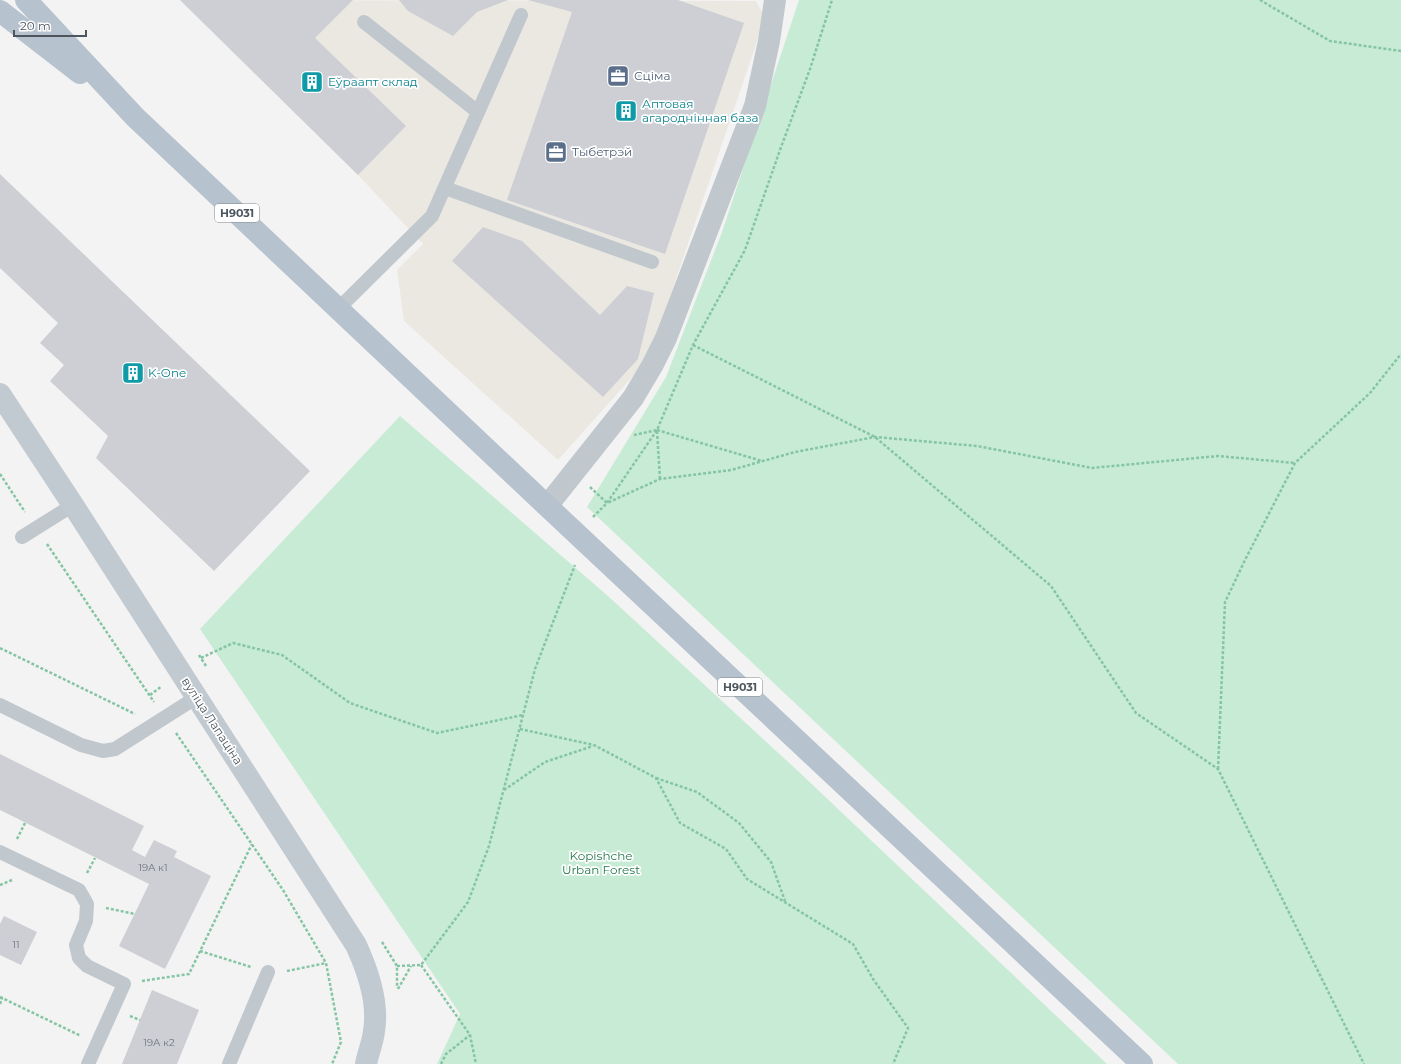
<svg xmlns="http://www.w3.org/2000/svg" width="1401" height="1064" font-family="Montserrat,sans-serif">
  <rect width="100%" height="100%" fill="#f4f3f3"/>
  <!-- commercial -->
  <polygon fill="#eae8e1" points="180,0 756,1 765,18 649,358 558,460 404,321 397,270 423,244 358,175"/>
  <!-- green -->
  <g fill="#c8ebd5">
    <polygon points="799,0 1401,0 1401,1064 1178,1064 587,507 666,377 722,232"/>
    <polygon points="400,416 608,596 799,772 1107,1064 437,1064 460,1014 200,629"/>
  </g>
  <!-- building -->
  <g fill="#cdcfd4">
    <polygon points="180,0 353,0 315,38 406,126 358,175"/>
    <polygon points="399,0 508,0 477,12 453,36 408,11"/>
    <polygon points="528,0 678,0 744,23 665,254 507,200 572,12"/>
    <polygon points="0,174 310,471 214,571 96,458 108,436 50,381 64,365 40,343 58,323 0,268"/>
    <polygon points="483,227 522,241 600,315 627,286 654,293 638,359 603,397 452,261"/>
    <polygon points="0,754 144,826 132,850 145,857 154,840 177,851 174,857 211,876 165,969 119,946 149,884 0,810"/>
    <polygon points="4,916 37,932 21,965 0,955 0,924"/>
    <polygon points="152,990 199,1010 177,1064 122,1064"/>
  </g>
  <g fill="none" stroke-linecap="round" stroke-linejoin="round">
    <!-- path -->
    <g stroke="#84c5a4" stroke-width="2.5" stroke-dasharray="3 2" stroke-linecap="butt">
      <polyline points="1260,0 1330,41 1401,51"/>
      <polyline points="693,345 875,437 1051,586 1136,713 1218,769 1364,1064"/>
      <polyline points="657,430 762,461"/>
      <polyline points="657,431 660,479"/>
      <polyline points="634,435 657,430 693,345 745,250 780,150 810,69 832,0"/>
      <polyline points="0,474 25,512"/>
      <polyline points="590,487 607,503 660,479 731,470 795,452 875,437 977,446 1092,468 1218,456 1295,463"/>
      <polyline points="593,517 607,503 657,430"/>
      <polyline points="47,544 154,702"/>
      <polyline points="0,648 135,714"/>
      <polyline points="199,655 206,666"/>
      <polyline points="201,658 233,643 282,655 350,703 437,733 523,715"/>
      <polyline points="150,695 162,686"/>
      <polyline points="520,729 594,745 656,778 680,823 726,849 747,879 853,944 873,979 908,1028 893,1064"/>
      <polyline points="176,733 283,890 326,963 341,1042 332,1064"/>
      <polyline points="1218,769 1225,602 1246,558 1295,463 1370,393 1401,354"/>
      <polyline points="656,778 697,792 739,823 771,862 785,901"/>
      <polyline points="504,790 545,762 593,746"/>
      <polyline points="17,839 25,823"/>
      <polyline points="87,873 95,858"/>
      <polyline points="0,885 12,880"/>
      <polyline points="106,908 135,914"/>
      <polyline points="382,942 397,966 397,988"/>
      <polyline points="200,951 251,967"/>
      <polyline points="421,965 470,1035 476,1064"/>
      <polyline points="397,966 421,965 468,902 489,846 535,669 575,565"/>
      <polyline points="287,971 326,963"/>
      <polyline points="142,981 189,974 252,844"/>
      <polyline points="398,989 411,966"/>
      <polyline points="0,997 81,1036"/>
      <polyline points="0,1004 2,998 0,998"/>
      <polyline points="130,1016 140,1020"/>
      <polyline points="441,1064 446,1054 470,1035"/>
    </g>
    <!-- lane -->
    <g stroke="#c0c7cd" stroke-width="14">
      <polyline points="364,22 478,112"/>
      <polyline points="445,188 652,262"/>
      <polyline points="338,309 432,216 521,15"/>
      <polyline points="22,537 73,505"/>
      <polyline points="0,705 81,745 103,751 115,749 197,697"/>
      <polyline points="0,852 79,890 87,904 86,921 76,945 79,958 87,966 124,984 88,1064"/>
      <polyline points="229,1064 268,972"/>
    </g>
    <!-- street -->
    <polyline stroke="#c0c7cd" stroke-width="22" points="547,506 633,398 652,366 666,338 755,106 769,41 775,0"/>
    <!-- secondary -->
    <path stroke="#c1c9d1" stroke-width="22" d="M0,394L73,505L356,945C368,971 379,1002 374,1031C373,1042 368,1053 366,1064"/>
    <!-- primary -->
    <g stroke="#b6c2cd" stroke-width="22">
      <polyline points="26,0 135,117 547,506 1142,1064"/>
      <polyline points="0,11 80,73"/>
    </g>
  </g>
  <!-- icons -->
  <defs>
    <g id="office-square" transform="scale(1.15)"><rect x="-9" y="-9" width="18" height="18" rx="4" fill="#5c6f8a" stroke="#fff"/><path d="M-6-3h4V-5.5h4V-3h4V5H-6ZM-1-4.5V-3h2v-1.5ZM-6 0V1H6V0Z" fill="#fff"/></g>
    <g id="building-square" transform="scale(1.15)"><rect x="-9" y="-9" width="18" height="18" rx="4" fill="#0f9aa8" stroke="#fff"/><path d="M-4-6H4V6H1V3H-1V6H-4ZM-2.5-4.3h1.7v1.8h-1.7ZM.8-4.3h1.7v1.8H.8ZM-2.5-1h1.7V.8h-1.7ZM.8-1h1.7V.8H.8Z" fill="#fff"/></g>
  </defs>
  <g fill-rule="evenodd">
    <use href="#office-square" x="618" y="76"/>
    <use href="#building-square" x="312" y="82"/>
    <use href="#building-square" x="626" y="111"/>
    <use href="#office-square" x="556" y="152"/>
    <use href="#building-square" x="133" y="373"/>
  </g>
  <g text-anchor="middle" stroke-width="3.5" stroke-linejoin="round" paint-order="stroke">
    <!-- number labels -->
    <g font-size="10" fill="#6d747c">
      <text x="153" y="871">19А к1</text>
      <text x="16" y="948">11</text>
      <text x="159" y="1046">19А к2</text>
    </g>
    <!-- shield labels -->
    <g fill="#fff" stroke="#82898e" stroke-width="1">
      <rect x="215" y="204" width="44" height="18" rx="3"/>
      <rect x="718" y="678" width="44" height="18" rx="3"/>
    </g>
    <g font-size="11" font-weight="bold" fill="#4d565e">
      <text x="237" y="217">Н9031</text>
      <text x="740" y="691">Н9031</text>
    </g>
    <!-- service labels -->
    <g font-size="12" fill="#4e5e75" stroke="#fff" text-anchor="start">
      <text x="634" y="80">Сціма</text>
      <text x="572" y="156">Тыбетрэй</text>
    </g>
    <!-- culture labels -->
    <g font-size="12" fill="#0d838f" stroke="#fff" text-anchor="start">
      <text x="328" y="86">Еўраапт склад</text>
      <text x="642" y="108">Аптовая<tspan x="642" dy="14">агароднінная база</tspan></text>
      <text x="148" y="377">K-One</text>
    </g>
    <!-- street labels -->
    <g font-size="12" fill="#4d565e" stroke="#fff">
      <text transform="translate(212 721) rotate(57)" y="4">вуліца Лапаціна</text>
    </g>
    <!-- park labels -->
    <g font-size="12" fill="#25784c" stroke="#fff">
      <text x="601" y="860">Kopishche<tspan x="601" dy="14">Urban Forest</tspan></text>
    </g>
  </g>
  <!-- scale -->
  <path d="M14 30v6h72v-6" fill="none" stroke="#4d565e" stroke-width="2"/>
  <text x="20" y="30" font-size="12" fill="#4d565e" stroke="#ffffff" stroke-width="3" paint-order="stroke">20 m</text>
</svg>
